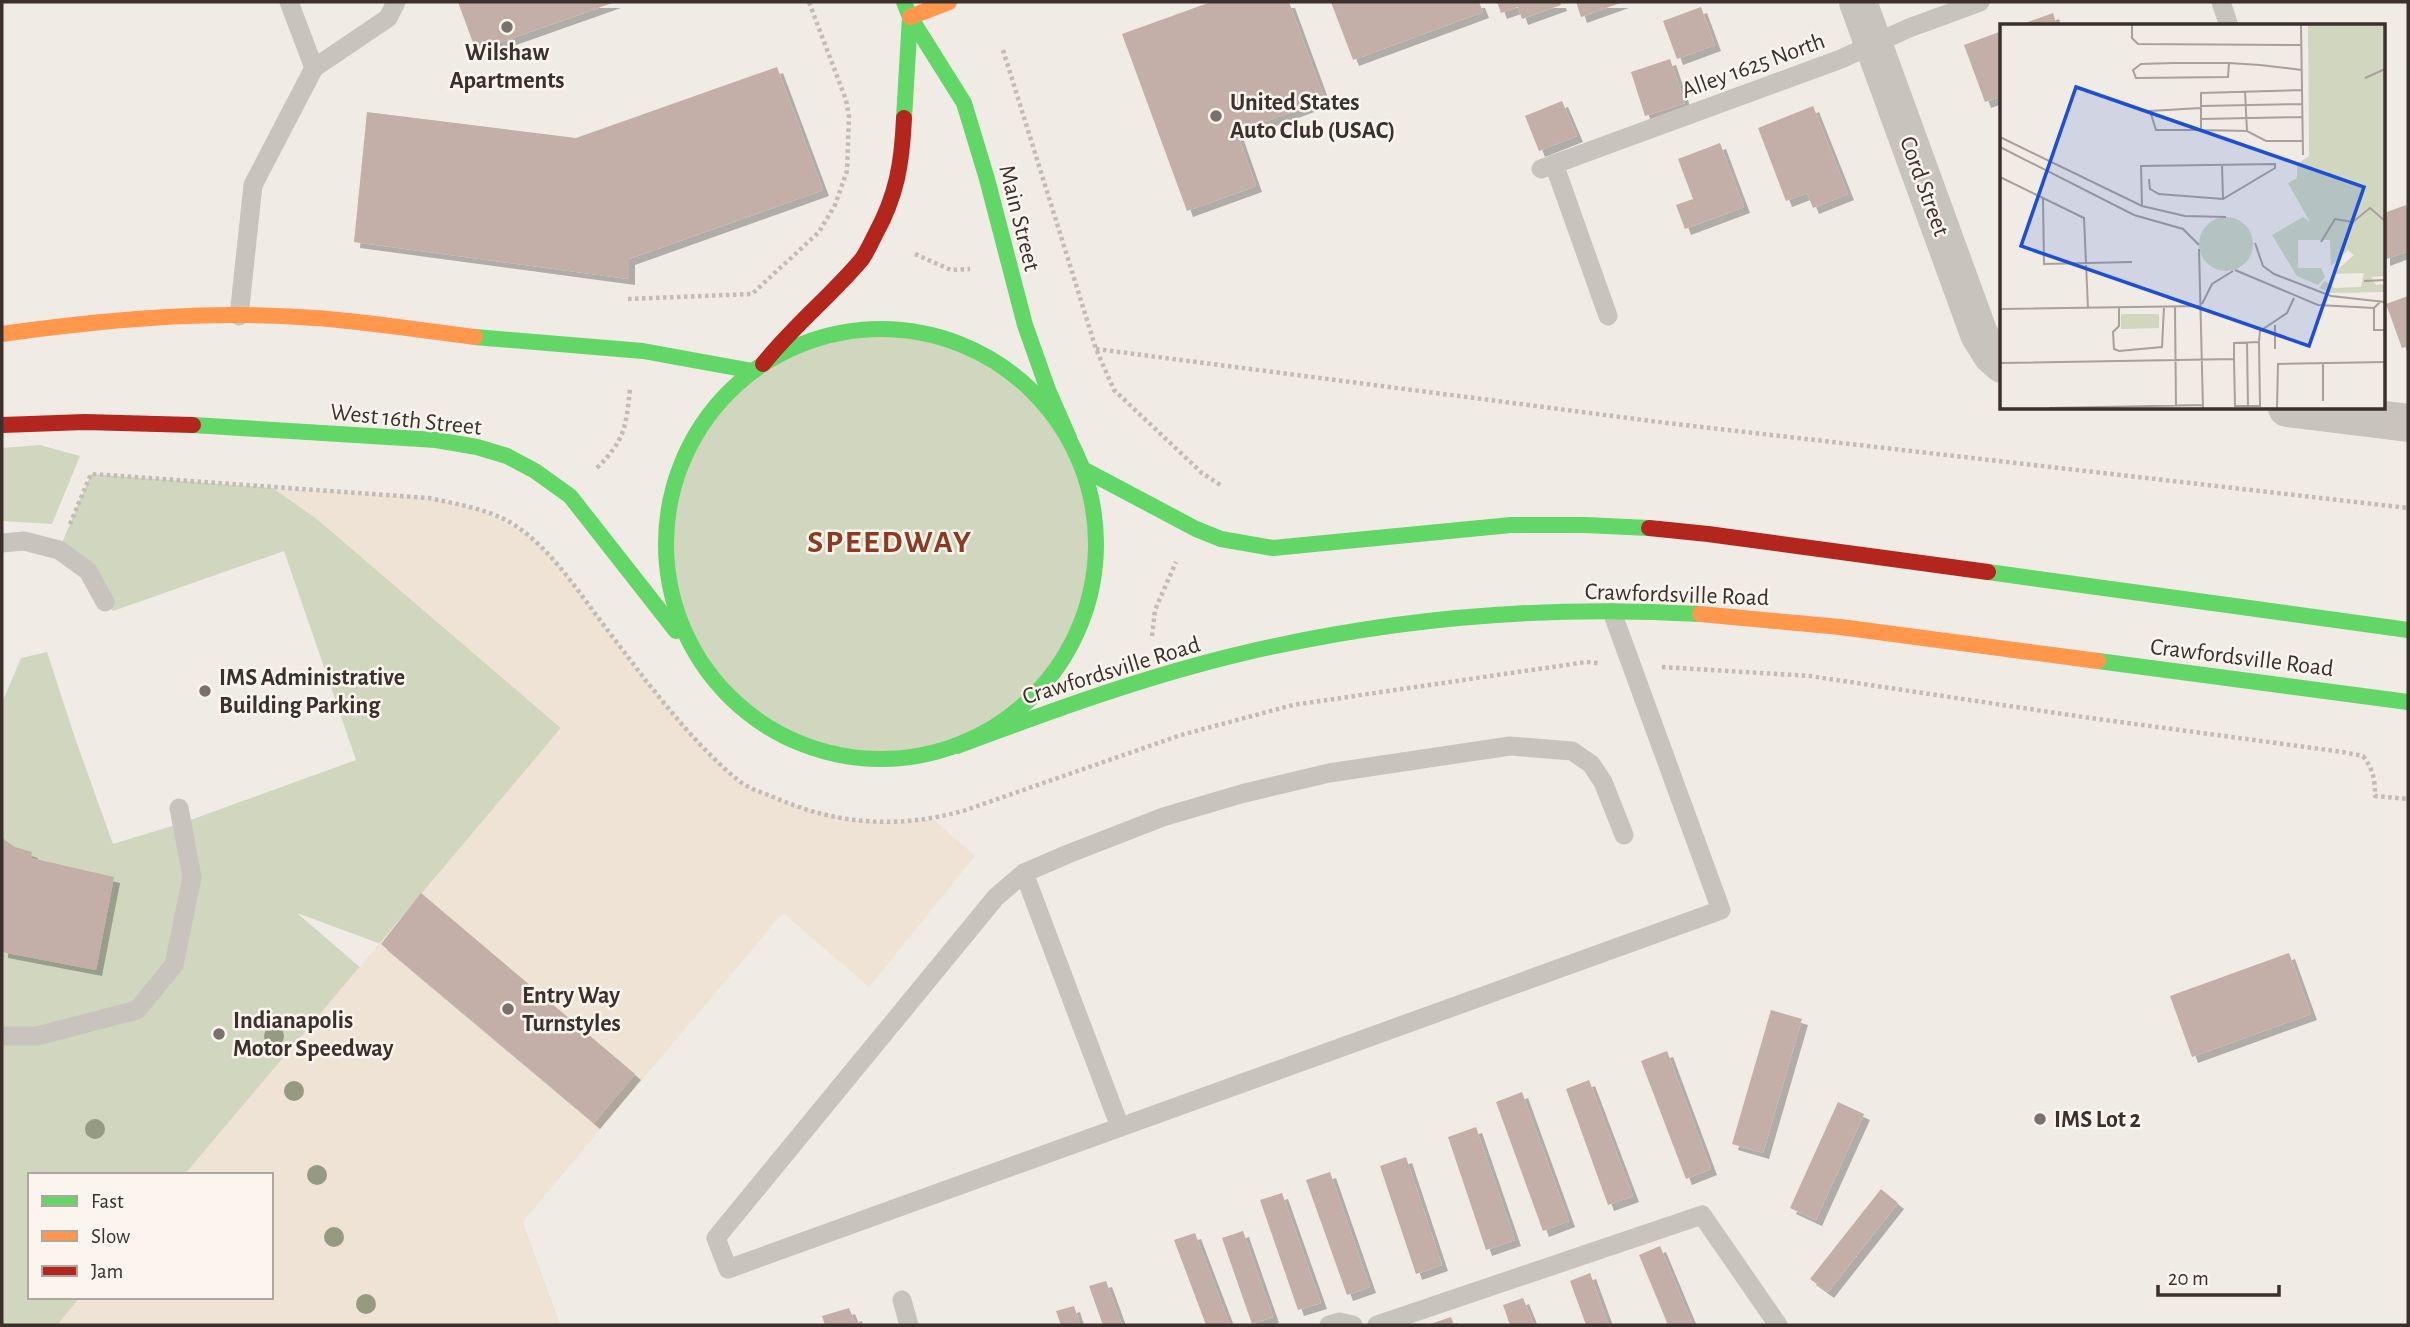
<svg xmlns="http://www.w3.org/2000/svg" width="2410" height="1327" font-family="'Alegreya Sans',sans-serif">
  <defs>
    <filter id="shadow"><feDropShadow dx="6" dy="6" stdDeviation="0" flood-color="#0004"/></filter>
  </defs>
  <rect width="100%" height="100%" fill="#f0ebe5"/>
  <!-- green -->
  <g fill="#d1d6bf" fill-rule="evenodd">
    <circle cx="881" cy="544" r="215"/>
    <polygon points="40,445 80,456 52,524 2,521 2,448"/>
    <path d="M91,474L273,488L317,519L561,728L381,944L297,913L578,1155L522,1222L560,1325H2V703L21,658L47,652L75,738L113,844L182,823L356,760L284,551L113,611L59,550ZM30,1175H271V1297H30Z"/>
  </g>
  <!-- plaza -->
  <polygon fill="#eee3d5" points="273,488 429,498 479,509 529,536 553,557 636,668 706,750 740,783 784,802 849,820 896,823 933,819 975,856 869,987 783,913 522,1222 560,1325 57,1325 80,1297 271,1297 271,1175 184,1175 561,728 317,519"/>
  <!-- building -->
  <g fill="#c3afa7" filter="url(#shadow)">
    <polygon points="458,2 615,2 476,51"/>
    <polygon points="1211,2 1289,2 1325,100 1237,132 1256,186 1187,211 1122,34"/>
    <polygon points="1331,2 1479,2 1483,12 1353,60"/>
    <polygon points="1497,2 1560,2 1561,5 1522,19 1518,7 1501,13"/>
    <polygon points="1576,2 1623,2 1581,17"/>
    <polygon points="1701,7 1715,45 1677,59 1663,21"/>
    <polygon points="2053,13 2057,26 2017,26"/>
    <polygon points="2002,31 2002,96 1985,102 1964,45"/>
    <polygon points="1670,59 1685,103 1645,116 1631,72"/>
    <polygon points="777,67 823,190 629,259 629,279 354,242 367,112 576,138"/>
    <polygon points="1562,101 1577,136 1539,151 1525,116"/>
    <polygon points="1813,106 1848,194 1813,208 1807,193 1786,201 1758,128"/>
    <polygon points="1720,143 1744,207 1685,229 1676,205 1693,199 1678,159"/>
    <polygon points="2406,205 2408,212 2408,251 2384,260 2384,213"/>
    <polygon points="2408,296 2408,346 2402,348 2386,304"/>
    <polygon points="2,838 15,847 32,852 31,858 114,877 96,970 2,952"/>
    <polygon points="421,893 635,1074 594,1123 381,944"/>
    <polygon points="2289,953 2311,1014 2192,1057 2170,996"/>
    <polygon points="1771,1010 1802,1019 1763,1153 1732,1144"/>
    <polygon points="1667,1051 1711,1169 1686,1179 1641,1061"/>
    <polygon points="1589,1080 1633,1196 1608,1205 1566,1089"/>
    <polygon points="1522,1092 1569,1221 1543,1231 1496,1102"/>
    <polygon points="1838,1102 1864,1114 1816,1220 1790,1208"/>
    <polygon points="1476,1127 1515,1240 1486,1250 1448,1137"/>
    <polygon points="1406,1157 1442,1265 1416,1274 1380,1166"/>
    <polygon points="1330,1172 1370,1287 1347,1295 1306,1180"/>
    <polygon points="1881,1189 1898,1203 1828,1292 1810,1279"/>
    <polygon points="1282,1193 1321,1303 1298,1310 1260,1200"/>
    <polygon points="1243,1231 1273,1317 1252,1324 1222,1238"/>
    <polygon points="1195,1233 1230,1325 1206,1325 1174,1240"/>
    <polygon points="1660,1246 1693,1325 1668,1325 1639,1255"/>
    <polygon points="1590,1273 1609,1325 1586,1325 1570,1281"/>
    <polygon points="1106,1281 1122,1325 1103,1325 1089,1286"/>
    <polygon points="1523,1298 1534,1325 1510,1325 1503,1305"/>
    <polygon points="1074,1306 1080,1325 1061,1325 1056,1311"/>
    <polygon points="849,1308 855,1323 862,1321 863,1325 825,1325 822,1316"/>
    <polygon points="1451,1317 1454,1325 1427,1325"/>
  </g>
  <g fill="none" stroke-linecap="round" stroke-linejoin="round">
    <!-- path -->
    <g stroke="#c2bbb6" stroke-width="4.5" stroke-dasharray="3.5 3.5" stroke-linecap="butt">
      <polyline points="1003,50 1096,349 1114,390 1202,473 1222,486"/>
      <polyline points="915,254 951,270 970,269"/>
      <polyline points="628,299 752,294 819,232 835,205 847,171 849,117 846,100 809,2"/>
      <polyline points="1096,349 1667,423 2408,508"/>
      <path d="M597,468C625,440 626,427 630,389"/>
      <path d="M70,524L91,474L429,498C460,505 492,509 519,528C555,554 579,593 606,628C644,678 689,740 738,780C747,788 761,792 771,796C836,825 896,829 963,811L1181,735L1293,705L1586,662L1598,663"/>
      <polyline points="1152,636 1155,610 1176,562"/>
      <path d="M1662,667L1810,676L2083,717L2343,752L2363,756C2373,769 2375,779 2375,796L2408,799"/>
    </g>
    <!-- lane -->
    <g stroke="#c9c3be" stroke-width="19">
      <polyline points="289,2 314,68"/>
      <polyline points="2221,2 2229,26"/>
      <polyline points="1554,164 1608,316"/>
      <polyline points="1541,169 1841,59 1909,28 1980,2"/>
      <polyline points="239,316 253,185 314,68 388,18 396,2"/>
      <polyline points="2,543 24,541 59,550 88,571 105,602"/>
      <polyline points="1612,612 1721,910 728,1269 716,1238 996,897 1024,873 1068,854 1163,817 1241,794 1329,773 1510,746 1572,751 1591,764 1603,782 1624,835"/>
      <polyline points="1024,873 1120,1127"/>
      <polyline points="2,1036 37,1036 137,1010 174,965 192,877 179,808"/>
      <polyline points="902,1300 909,1325"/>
      <polyline points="1329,1325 1339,1322 1353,1325"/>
      <polyline points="1377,1325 1702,1215 1778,1325"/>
    </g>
    <!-- street -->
    <g stroke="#c9c3be" stroke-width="38">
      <polyline points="1858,2 1979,334 1992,355 2002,364"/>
      <polyline points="2287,408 2408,423"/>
    </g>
    <!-- fast -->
    <g stroke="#63d668" stroke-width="16">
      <polyline points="904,2 910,17 964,103 987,179 1025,325 1048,390 1069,438"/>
      <polyline points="904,118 910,17"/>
      <circle cx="881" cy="544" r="215"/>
      <polyline points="475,337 643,351 753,371"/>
      <polyline points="193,425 436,440 477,447 507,456 535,471 570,496 676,631"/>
      <polyline points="1083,469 1196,529 1221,539 1273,548 1511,525 1585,525 1649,528"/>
      <polyline points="1988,572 2408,630"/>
      <polyline points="2098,661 2408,702"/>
      <path d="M957,746C1051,711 1146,676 1244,653C1393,618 1548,605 1700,614"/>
    </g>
    <!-- slow -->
    <g stroke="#ff974d" stroke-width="16">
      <polyline points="910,17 949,2"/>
      <path d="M2,334C101,320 200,311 300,317C359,320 416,330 475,337"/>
      <polyline points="1700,614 1840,627 2098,661"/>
    </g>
    <!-- jam -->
    <g stroke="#b3261e" stroke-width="16">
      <path d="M763,364C793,326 831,296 862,259C867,252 871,243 875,235C897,195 902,163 904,118"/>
      <polyline points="2,425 85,422 193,425"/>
      <polyline points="1649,528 1708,534 1988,572"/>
    </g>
  </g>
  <!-- trees -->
  <g fill="#959b80">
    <circle cx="274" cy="1036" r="10"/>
    <circle cx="294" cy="1091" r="10"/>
    <circle cx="95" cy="1129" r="10"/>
    <circle cx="317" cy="1175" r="10"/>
    <circle cx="334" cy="1237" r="10"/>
    <circle cx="366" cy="1304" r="10"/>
  </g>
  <!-- markers -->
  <g fill="#7a716c" stroke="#fbf5ee" stroke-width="2.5">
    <circle cx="507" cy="27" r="7"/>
    <circle cx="1216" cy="116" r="7"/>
    <circle cx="205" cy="691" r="7"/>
    <circle cx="508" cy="1009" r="7"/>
    <circle cx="219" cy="1034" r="7"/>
    <circle cx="2040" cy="1119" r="7"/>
  </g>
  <g text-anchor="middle" stroke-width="5" stroke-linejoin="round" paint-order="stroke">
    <!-- poi labels -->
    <g font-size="24" font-weight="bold" fill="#3b302b" stroke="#fbf5ee" text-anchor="start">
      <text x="507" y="60" text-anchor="middle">Wilshaw<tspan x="507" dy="28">Apartments</tspan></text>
      <text x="1230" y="110">United States<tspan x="1230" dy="28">Auto Club (USAC)</tspan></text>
      <text x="219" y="685">IMS Administrative<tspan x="219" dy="28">Building Parking</tspan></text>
      <text x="522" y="1003">Entry Way<tspan x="522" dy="28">Turnstyles</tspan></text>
      <text x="233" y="1028">Indianapolis<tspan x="233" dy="28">Motor Speedway</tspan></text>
      <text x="2054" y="1127">IMS Lot 2</text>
    </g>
    <!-- street labels -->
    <g font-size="24" fill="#3b302b" stroke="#fbf5ee">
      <text transform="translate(1753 65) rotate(-20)" y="8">Alley 1625 North</text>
      <text transform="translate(1925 186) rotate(70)" y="8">Cord Street</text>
      <text transform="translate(1020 218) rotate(76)" y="8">Main Street</text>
      <text transform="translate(406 419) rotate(6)" y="8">West 16th Street</text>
      <text transform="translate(1677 594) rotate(2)" y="8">Crawfordsville Road</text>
      <text transform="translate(2242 657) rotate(7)" y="8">Crawfordsville Road</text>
      <text transform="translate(1111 670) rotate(-17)" y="8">Crawfordsville Road</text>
    </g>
    <!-- district labels -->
    <g font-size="32" font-weight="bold" letter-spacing="2" fill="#8c3b22" stroke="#fbf5ee">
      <text x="890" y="552">SPEEDWAY</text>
    </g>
  </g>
  <!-- overview -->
  <g transform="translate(2000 24)">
    <rect width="385" height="385" fill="#f0ebe5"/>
    <path d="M308,1H385V252L371,253L376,261L385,260V268L331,269L319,264L325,257L334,264L361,263L364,249L333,250L354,231L348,226L331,242L330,216H298V244H321L325,253L318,261L297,252L272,211L303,193L310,198L288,159L297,154V140L309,132ZM199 220a27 27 0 1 1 54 0a27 27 0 1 1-54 0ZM121,290H159V304L121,305Z" fill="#d1d6bf"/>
    <path fill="none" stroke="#a8a09b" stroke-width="2" d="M132,1V14L138,20L301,21M301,1L303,131M229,39L228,53L136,54L133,46L141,40L174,39H229L260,41L302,46M365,54L385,45M302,66L201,69V106L247,107L266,117H303M245,67L247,107M201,82L302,80M201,84L150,87L156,106H201M201,95L302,93M0,113L142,182L185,192L226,193M0,123L134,191L183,205L199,221M222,140L223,175M0,153L84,194L88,284M43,174L44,240L132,238M142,182L141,142L275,140V144L223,175L159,170L150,165L149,155M321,218L335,195L353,198L370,184L385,197M255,219L263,242L274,250L331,272L385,278M199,225L203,384M235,246L318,281L374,284L380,278M364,257L385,256M202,280L212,260L233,247M175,283L176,382M119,284V302L113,308L114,325L119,327L162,323L164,283M374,284V306H385M0,285L201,282M275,301V325M259,318L260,307L287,289L294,274M247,319L248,382M323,338V377M0,339L234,335V319L259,318L260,382H235L234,335M49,384L202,381M277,384L278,340L385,338"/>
    <path fill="#1d4ed8" fill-opacity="0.15" stroke="#1d4ed8" stroke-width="3.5" d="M76,63L364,163L309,322L21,222Z"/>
    <rect width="385" height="385" fill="none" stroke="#3b302b" stroke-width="3.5"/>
  </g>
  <!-- border -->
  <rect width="2410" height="1327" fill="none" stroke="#3b302b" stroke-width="7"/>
  <!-- legend -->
  <rect x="28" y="1173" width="245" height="126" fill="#fbf5ee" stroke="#aea6a0" stroke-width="2"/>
  <rect x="42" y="1196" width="35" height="10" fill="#63d668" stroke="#aea6a0" stroke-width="2"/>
  <text x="91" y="1208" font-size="21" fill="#3b302b">Fast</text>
  <rect x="42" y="1231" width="35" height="10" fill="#ff974d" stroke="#aea6a0" stroke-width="2"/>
  <text x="91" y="1243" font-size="21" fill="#3b302b">Slow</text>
  <rect x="42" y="1266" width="35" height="10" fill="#b3261e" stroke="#aea6a0" stroke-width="2"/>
  <text x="91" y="1278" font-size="21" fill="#3b302b">Jam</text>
  <!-- scale -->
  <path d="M2158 1285v10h121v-10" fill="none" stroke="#3b302b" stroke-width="3.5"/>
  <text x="2168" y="1285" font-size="21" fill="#3b302b" stroke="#fbf5ee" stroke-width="5" paint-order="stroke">20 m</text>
</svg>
